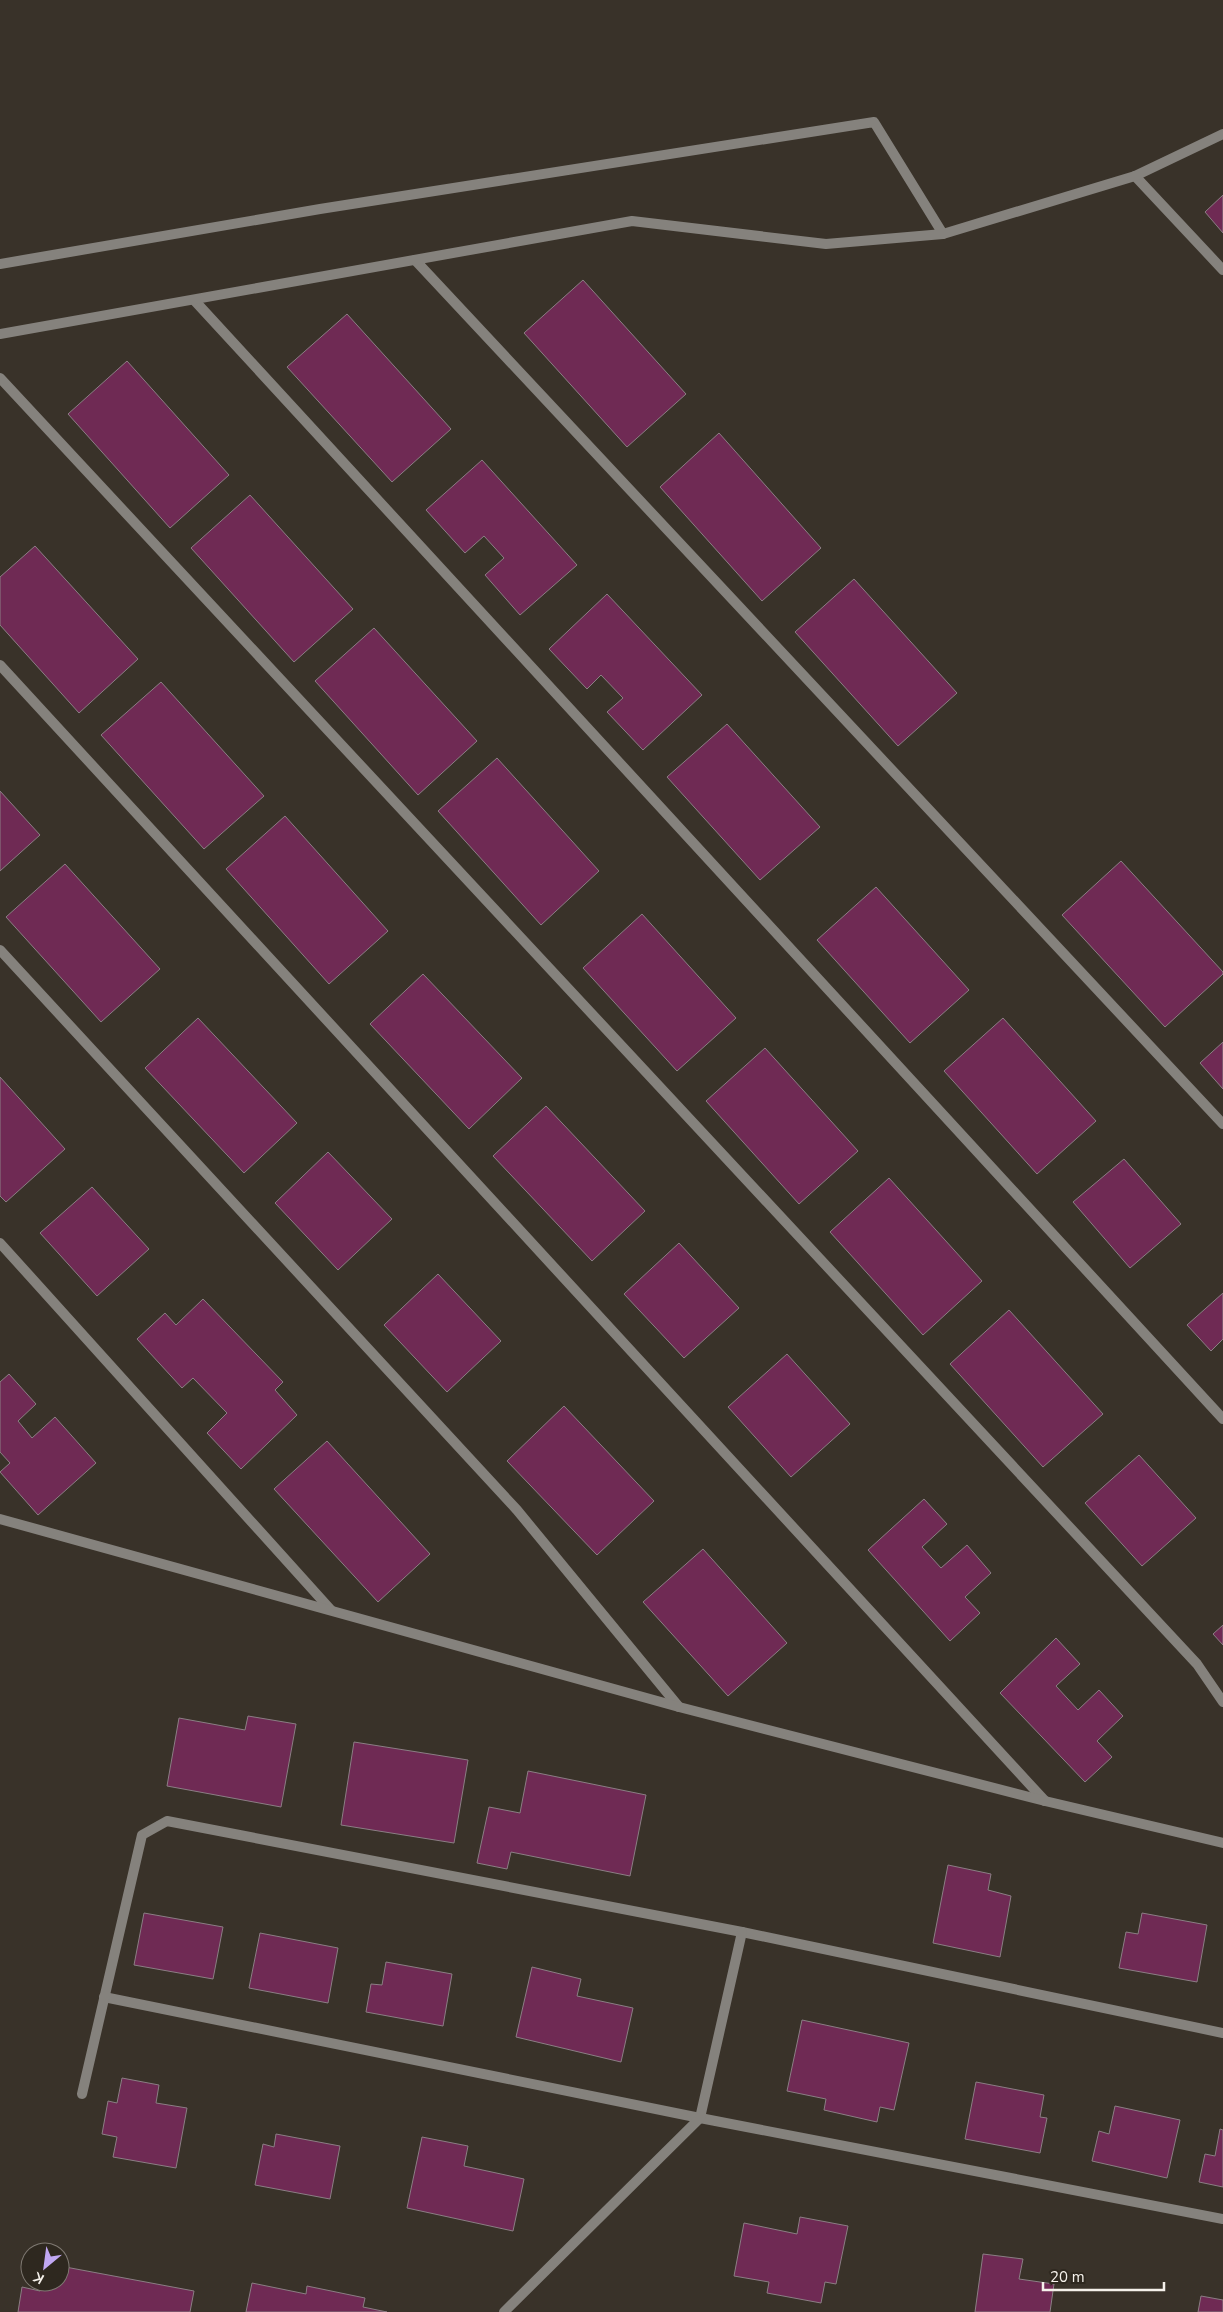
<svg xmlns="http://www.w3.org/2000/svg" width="1223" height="2312" font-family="'Nunito Sans',sans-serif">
  <rect width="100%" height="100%" fill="#393229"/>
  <!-- building -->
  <g fill="#6f2a54" stroke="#8b7e84">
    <polygon points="1223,195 1223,233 1205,212"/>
    <polygon points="583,280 686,394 627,447 524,333"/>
    <polygon points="347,314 451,429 392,482 287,367"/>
    <polygon points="127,361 229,475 170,528 68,414"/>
    <polygon points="719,433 821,548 762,601 660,487"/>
    <polygon points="482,460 577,565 520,615 485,575 504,558 484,536 465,553 426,510"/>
    <polygon points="250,495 353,609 294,662 191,548"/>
    <polygon points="35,546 138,659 79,713 0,625 0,577"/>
    <polygon points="854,579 957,693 898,746 795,632"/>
    <polygon points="607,594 702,695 643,750 607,712 623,698 601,675 587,689 549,649"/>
    <polygon points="374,628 477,741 418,795 315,681"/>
    <polygon points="161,682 264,796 204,849 101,735"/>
    <polygon points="727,724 820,827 760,880 667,777"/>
    <polygon points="497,758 599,871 541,925 438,811"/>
    <polygon points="0,791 40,835 0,871"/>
    <polygon points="285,816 388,931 329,984 226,869"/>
    <polygon points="1121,861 1223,972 1223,974 1165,1027 1062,915"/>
    <polygon points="65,864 160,969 101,1022 6,917"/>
    <polygon points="876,887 969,990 910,1043 817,940"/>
    <polygon points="642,914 736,1018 677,1071 583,968"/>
    <polygon points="423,974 522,1078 469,1129 370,1024"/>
    <polygon points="198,1018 297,1123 244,1173 145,1068"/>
    <polygon points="1003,1018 1096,1121 1037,1174 944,1071"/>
    <polygon points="1223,1042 1223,1089 1200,1063"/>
    <polygon points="765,1048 858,1151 799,1204 706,1101"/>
    <polygon points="0,1077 65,1149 6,1202 0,1196"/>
    <polygon points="546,1106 645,1211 592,1261 493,1156"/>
    <polygon points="328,1152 392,1219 338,1270 275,1203"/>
    <polygon points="1124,1159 1181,1224 1130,1268 1073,1202"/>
    <polygon points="889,1178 982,1281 923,1335 830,1232"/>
    <polygon points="92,1187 149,1249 97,1296 40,1233"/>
    <polygon points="679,1243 739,1308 684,1358 624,1294"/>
    <polygon points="438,1274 501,1341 447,1392 384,1325"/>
    <polygon points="1223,1293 1223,1339 1211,1351 1187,1325"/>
    <polygon points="203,1299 283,1382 275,1390 297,1415 241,1469 207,1433 227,1413 193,1378 182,1388 137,1339 165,1313 176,1325"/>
    <polygon points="1009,1310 1103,1414 1043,1467 950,1364"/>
    <polygon points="787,1354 850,1424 791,1477 728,1407"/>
    <polygon points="9,1374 36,1404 18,1421 32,1438 55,1417 96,1463 38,1515 0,1472 10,1463 0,1452 0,1382"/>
    <polygon points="564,1406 654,1501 597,1555 507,1461"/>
    <polygon points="327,1441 430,1554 378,1602 274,1489"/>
    <polygon points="1139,1455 1196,1518 1142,1566 1085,1503"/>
    <polygon points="924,1499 947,1524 922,1547 941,1568 967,1545 991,1573 965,1597 980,1613 950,1641 868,1550"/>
    <polygon points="703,1549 787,1643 728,1696 643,1602"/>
    <polygon points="1223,1625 1223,1645 1213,1634"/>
    <polygon points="1056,1638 1080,1664 1056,1686 1078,1710 1099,1690 1123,1716 1097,1741 1112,1757 1085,1782 1000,1693"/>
    <polygon points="248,1716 296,1724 281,1807 167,1786 179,1718 245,1730"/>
    <polygon points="354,1742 468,1760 454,1843 341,1825"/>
    <polygon points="528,1771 646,1795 630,1876 511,1852 507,1869 477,1863 489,1807 520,1813"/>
    <polygon points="948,1865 991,1874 988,1890 1011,1896 1000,1957 933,1943"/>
    <polygon points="144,1913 223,1927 213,1979 134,1965"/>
    <polygon points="1142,1913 1207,1925 1197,1982 1119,1968 1126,1932 1138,1934"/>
    <polygon points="260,1933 338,1948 328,2003 249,1988"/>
    <polygon points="386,1962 452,1974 443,2026 366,2012 371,1984 382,1985"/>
    <polygon points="532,1967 581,1979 577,1996 633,2008 621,2062 516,2037"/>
    <polygon points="802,2020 909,2043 894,2110 880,2107 877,2122 824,2110 826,2099 787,2091"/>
    <polygon points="122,2078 159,2085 156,2103 187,2108 176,2168 113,2157 117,2137 102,2134 108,2101 117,2103"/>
    <polygon points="976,2082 1044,2095 1040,2117 1047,2118 1040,2153 965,2139"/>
    <polygon points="1115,2106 1180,2120 1167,2178 1092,2161 1099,2131 1109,2134"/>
    <polygon points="1220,2129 1223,2130 1223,2187 1199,2182 1205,2154 1215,2156"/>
    <polygon points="276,2134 340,2146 330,2199 255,2185 263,2144 274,2147"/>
    <polygon points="422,2137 468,2146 464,2166 524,2179 513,2231 407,2208"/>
    <polygon points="800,2217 848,2226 836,2284 825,2282 821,2303 767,2293 769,2282 734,2276 744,2223 797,2234"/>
    <polygon points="983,2254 1023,2259 1019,2279 1054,2284 1050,2312 975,2312"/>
    <polygon points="60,2266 194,2291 190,2312 18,2312 22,2287 40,2291 42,2282 60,2282"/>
    <polygon points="252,2283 306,2294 307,2286 365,2298 363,2307 387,2312 246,2312"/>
    <polygon points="1201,2296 1223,2300 1223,2312 1198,2312"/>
  </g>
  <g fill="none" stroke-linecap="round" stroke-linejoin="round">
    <!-- lane -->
    <g stroke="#85827d" stroke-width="10">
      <polyline points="104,1997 700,2118 1223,2219"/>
      <polyline points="82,2094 142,1835 167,1821 742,1932 1223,2033"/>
    </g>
    <!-- street -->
    <g stroke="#85827d" stroke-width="10">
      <polyline points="1135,176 1223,270"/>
      <polyline points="415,260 1223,1124"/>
      <polyline points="0,264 320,209 874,122 943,234"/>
      <polyline points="194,300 1223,1419"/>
      <polyline points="0,334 632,221 826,244 943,234 1135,176 1223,134"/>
      <polyline points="0,378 1197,1664 1223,1702"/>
      <polyline points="0,665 1045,1801"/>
      <polyline points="0,950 517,1510 679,1707"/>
      <polyline points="0,1243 331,1610"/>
      <polyline points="0,1519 679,1707 1045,1801 1223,1843"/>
      <polyline points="504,2312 700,2118 742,1932"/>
    </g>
  </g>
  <!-- north arrow -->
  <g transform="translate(45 2267) rotate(209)"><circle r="24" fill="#2e281f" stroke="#7e7871"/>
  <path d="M0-4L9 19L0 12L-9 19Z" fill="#c1a8f3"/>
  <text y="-8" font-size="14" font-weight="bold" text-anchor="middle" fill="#f5f1eb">K</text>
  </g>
  <!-- scale -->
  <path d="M1043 2282v8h121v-8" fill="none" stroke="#f5f1eb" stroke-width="2.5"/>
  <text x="1050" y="2282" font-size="15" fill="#f5f1eb" stroke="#2e281f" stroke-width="4" paint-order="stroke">20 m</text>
</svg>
